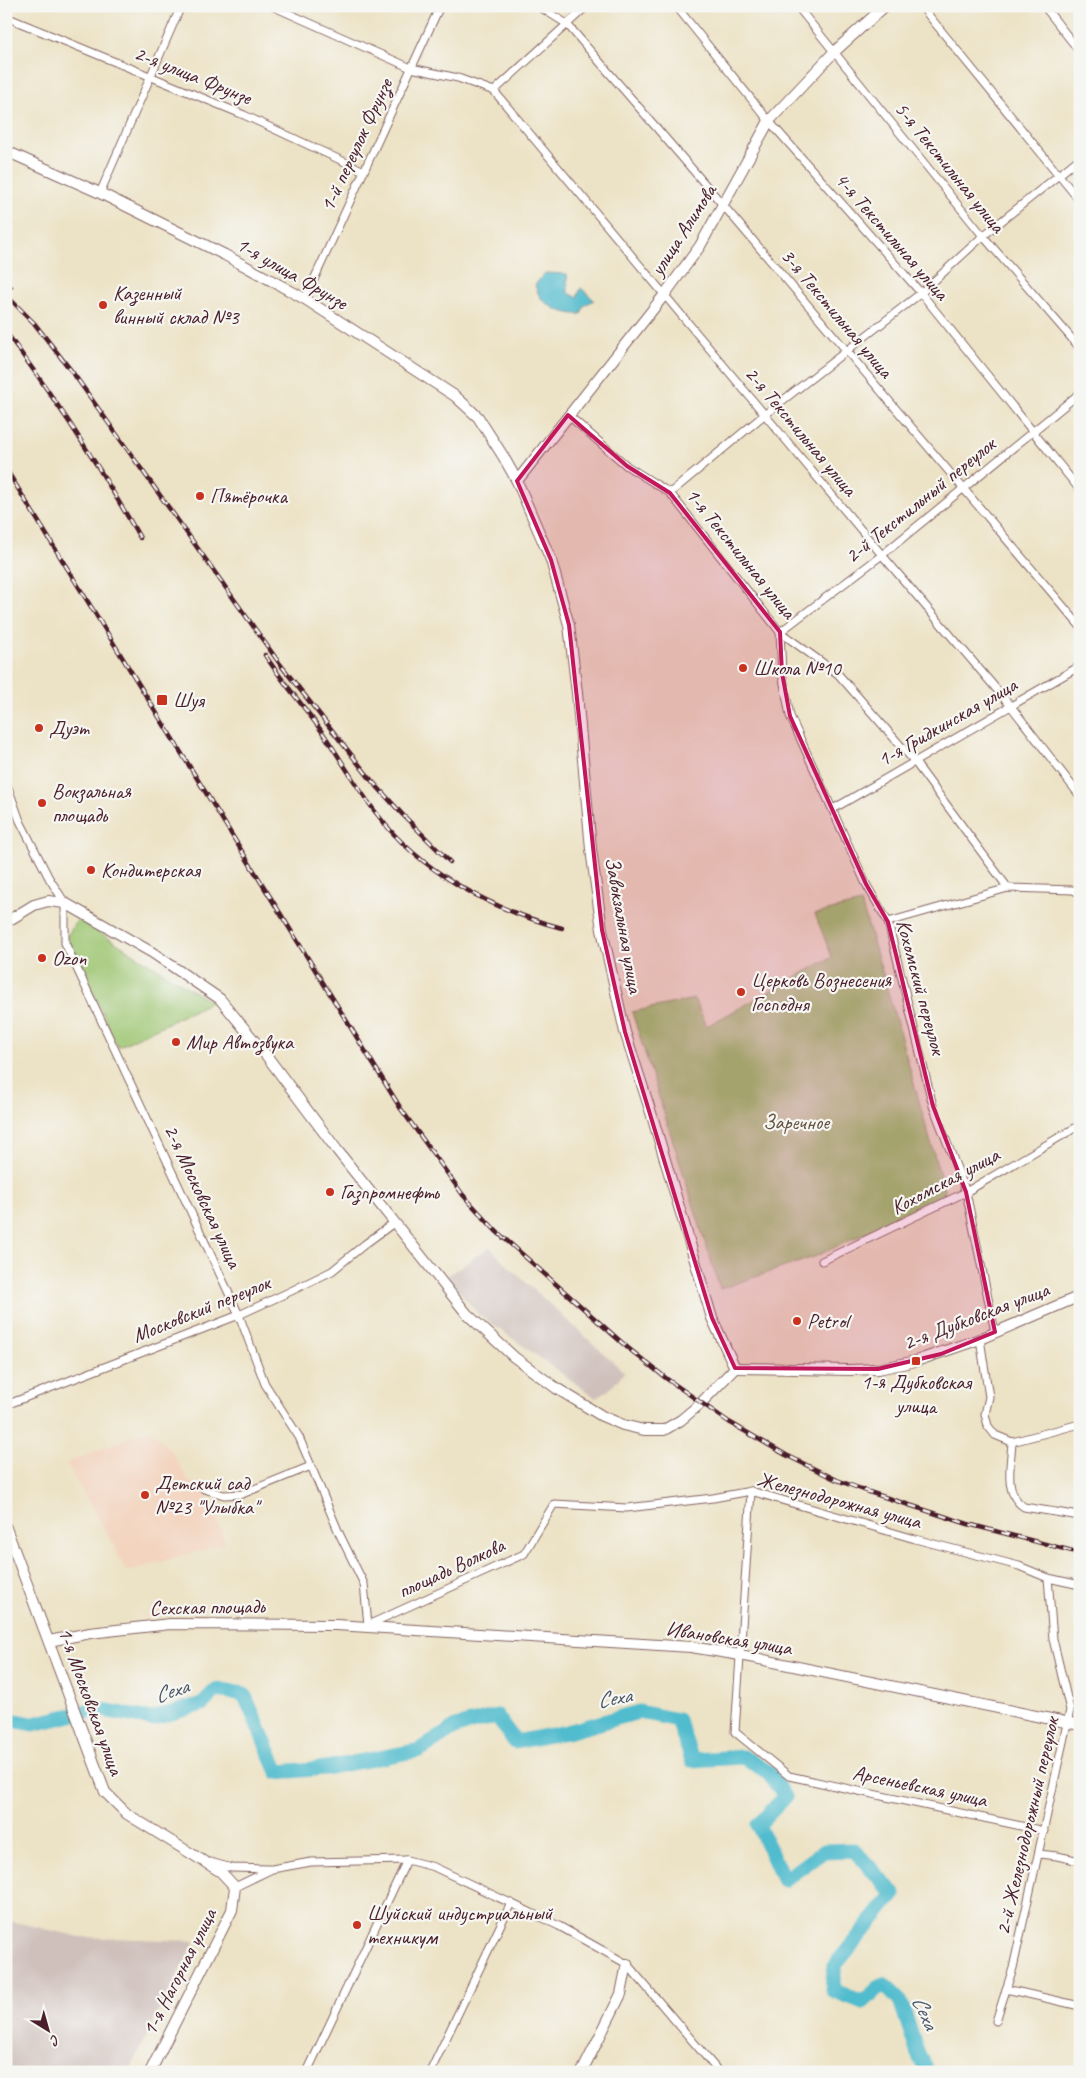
<svg xmlns="http://www.w3.org/2000/svg" width="1086" height="2078" font-family="Caveat,sans-serif">
  <rect width="100%" height="100%" fill="#f6f6f2"/>
  <filter id="ink" filterUnits="userSpaceOnUse"><feTurbulence type="fractalNoise" baseFrequency=".02" numOctaves="2"/><feDisplacementMap in="SourceGraphic" scale="10" xChannelSelector="R" yChannelSelector="G"/><feConvolveMatrix kernelMatrix="1 2 1 2 8 2 1 2 1" color-interpolation-filters="sRGB"/></filter>
  <filter id="wash" filterUnits="userSpaceOnUse"><feTurbulence type="fractalNoise" baseFrequency=".0096" numOctaves="4" result="noise"/><feDisplacementMap in="SourceGraphic" scale="20" xChannelSelector="R" yChannelSelector="G"/><feGaussianBlur stdDeviation="1.12" result="paint"/><feColorMatrix in="noise" values="0 0 0 0 0 0 0 0 0 0 0 0 0 0 0 0 0 1.4 0 .05"/><feComposite in="paint" operator="in"/></filter>
  <g filter="url(#wash)">
    <rect width="100%" height="100%" fill="#ece2c5"/>
    <!-- built -->
    <polygon fill="#f3d4bf" points="150,1429 172,1452 189,1482 204,1489 226,1543 126,1572 114,1545 66,1463"/>
    <!-- industrial -->
    <g fill="#cfc0bb">
      <polygon points="490,1247 509,1267 624,1372 611,1388 596,1398 477,1313 447,1276"/>
      <polygon points="6,1920 80,1937 195,1941 128,2072 6,2072"/>
    </g>
    <!-- green -->
    <g fill="#9ec672" stroke="#74724e">
      <polygon points="861,903 882,971 946,1196 814,1257 720,1289 632,1012 694,999 707,1026 832,957 815,914"/>
      <polygon points="78,919 211,1002 118,1047 67,936"/>
    </g>
    <!-- water -->
    <path fill="#51bcce" stroke="#4e6e7c" d="M545,273L567,274L568,293L577,297L581,288L594,300L585,305L581,314C568,315 552,309 543,300C539,297 537,290 535,285Z"/>
    <g fill="none" stroke-linecap="round" stroke-linejoin="round">
      <!-- river -->
      <polyline stroke="#51bcce" stroke-width="15" points="6,1719 33,1724 98,1709 151,1719 202,1704 216,1690 244,1694 278,1772 326,1768 420,1750 456,1727 497,1716 515,1742 567,1732 639,1712 678,1720 692,1760 743,1757 768,1772 785,1797 758,1825 784,1880 824,1851 854,1850 894,1894 835,1965 832,1990 863,2002 883,1984 900,2000 918,2054 927,2072"/>
    </g>
  </g>
  <g filter="url(#ink)">
    <g fill="none" stroke-linecap="round" stroke-linejoin="round">
      <!-- street casing -->
      <g stroke="#836361" stroke-width="9">
        <g id="street">
          <polyline points="272,6 411,68 458,78 494,91 882,555 1010,705 1080,796"/>
          <polyline points="538,6 567,24 723,205 1080,626"/>
          <polyline points="676,6 769,121 921,293 1080,490"/>
          <polyline points="797,6 983,236 1080,348"/>
          <polyline points="921,6 1080,201"/>
          <polyline points="1044,6 1080,52"/>
          <polyline points="6,17 244,115 364,171"/>
          <polyline points="494,91 587,6"/>
          <polyline points="100,193 181,6"/>
          <polyline points="305,299 440,6"/>
          <polyline points="568,415 627,466 670,493 780,632 838,674 914,761 1008,888"/>
          <polyline points="670,493 764,415 921,293 983,236 1080,158"/>
          <polyline points="6,782 20,821 49,878 65,903 65,943 239,1315 265,1384 299,1437 339,1533 364,1584 368,1625 524,1554 554,1504 627,1508 713,1498 751,1491 915,1539 1019,1566 1048,1578 1080,1585"/>
          <polyline points="833,809 1080,666"/>
          <polyline points="888,922 1008,888 1073,890 1080,893"/>
          <polyline points="822,1261 966,1192 1080,1125"/>
          <polyline points="995,1332 966,1192 933,1106 888,922 866,884 790,716 782,673 780,632 882,555 1080,393"/>
          <polyline points="980,1339 989,1397 985,1414 988,1426 995,1435 1012,1442"/>
          <polyline points="6,1405 239,1315 289,1292 332,1271 365,1244 395,1222"/>
          <path d="M1012,1442C1011,1464 1003,1494 1024,1507L1080,1516"/>
          <polyline points="1012,1442 1080,1424"/>
          <polyline points="204,1489 224,1495 242,1494 311,1466"/>
          <polyline points="751,1491 735,1732 789,1776 1044,1831"/>
          <polyline points="1039,1854 1057,1856 1080,1861"/>
          <polyline points="210,1862 232,1868 269,1869"/>
          <polyline points="235,1887 272,1869 311,1862 407,1860 434,1867 559,1926 627,1964 719,2072"/>
          <polyline points="1006,1989 1080,2006"/>
          <polyline points="996,2021 1013,1968 1070,1710 1053,1639 1048,1578"/>
          <polyline points="307,2072 407,1860"/>
          <polyline points="430,2072 511,1903"/>
        </g>
      </g>
      <!-- secondary casing -->
      <g stroke="#836361" stroke-width="12">
        <g id="secondary">
          <polyline points="6,151 100,193 225,255 305,299 455,396 478,417 503,456 517,481 551,560 569,625 577,693 591,849 602,930 625,1032 653,1119 712,1318 735,1368"/>
          <polyline points="517,481 665,294 700,246 769,121 834,52 885,6"/>
          <polyline points="6,922 34,905 48,901 65,903 153,953 220,999 266,1055 337,1150 467,1314 514,1357 556,1388 602,1416 623,1425 644,1430 664,1430 681,1420 700,1404 735,1368"/>
          <polyline points="735,1368 849,1370 878,1369 916,1361 980,1339 1080,1296"/>
          <polyline points="6,1528 105,1792 127,1814 221,1872 235,1887 232,1910 150,2072"/>
          <polyline points="49,1641 90,1633 170,1624 336,1625 691,1647 740,1655 1080,1725"/>
          <polyline points="582,2072 621,1994 627,1964"/>
        </g>
      </g>
      <!-- street -->
      <use href="#street" stroke="#fff" stroke-width="7"/>
      <!-- secondary -->
      <use href="#secondary" stroke="#fff" stroke-width="10"/>
      <!-- rail casing -->
      <g stroke="#4a1f2b" stroke-width="4.5">
        <g id="rail">
          <polyline points="6,285 11,287"/>
          <polyline points="6,295 34,323 73,373 280,664 372,781 402,814 450,862"/>
          <path d="M6,332C55,398 100,467 140,538"/>
          <polyline points="6,469 401,1109 463,1195 496,1231 628,1348 667,1379 729,1422 786,1455 837,1480 869,1492 968,1524 1080,1553"/>
          <path d="M265,655C282,681 302,704 320,729C340,757 356,787 377,814C420,872 493,910 562,928"/>
        </g>
      </g>
      <!-- rail -->
      <use href="#rail" stroke="#f6f6f2" stroke-width="2.5" stroke-dasharray="8" stroke-linecap="butt"/>
    </g>
  </g>
  <!-- marked area -->
  <path fill="#c2185b" fill-opacity="0.2" stroke="#c2185b" stroke-width="4" stroke-linejoin="round" d="M568,415L627,466L670,493L780,632L782,673L790,716L866,884L888,922L933,1106L966,1192L995,1332L941,1354L878,1369L735,1368L712,1318L625,1032L602,930L569,625L551,560L517,481Z"/>
  <!-- markers -->
  <g fill="#c8321e" stroke="#f6f6f2" stroke-width="2">
    <circle cx="103" cy="305" r="5"/>
    <circle cx="200" cy="496" r="5"/>
    <circle cx="743" cy="668" r="5"/>
    <rect x="156" y="694" width="12" height="12" rx="2.5"/>
    <circle cx="39" cy="728" r="5"/>
    <circle cx="42" cy="803" r="5"/>
    <circle cx="91" cy="870" r="5"/>
    <circle cx="42" cy="958" r="5"/>
    <circle cx="741" cy="992" r="5"/>
    <circle cx="176" cy="1042" r="5"/>
    <circle cx="330" cy="1192" r="5"/>
    <circle cx="797" cy="1321" r="5"/>
    <rect x="911" y="1356" width="10" height="10" rx="2.5"/>
    <circle cx="145" cy="1495" r="5"/>
    <circle cx="357" cy="1925" r="5"/>
  </g>
  <g text-anchor="middle" stroke-width="4.5" stroke-linejoin="round" paint-order="stroke">
    <!-- street labels -->
    <g font-size="21" fill="#4a1f2b" stroke="#f6f6f2">
      <text transform="translate(193 75) rotate(22)" y="7">2-я улица Фрунзе</text>
      <text transform="translate(356 145) rotate(-65)" y="7">1-й переулок Фрунзе</text>
      <text transform="translate(950 167) rotate(51)" y="7">5-я Текстильная улица</text>
      <text transform="translate(683 230) rotate(-57)" y="7">улица Алимова</text>
      <text transform="translate(892 236) rotate(49)" y="7">4-я Текстильная улица</text>
      <text transform="translate(292 273) rotate(30)" y="7">1-я улица Фрунзе</text>
      <text transform="translate(837 313) rotate(50)" y="7">3-я Текстильная улица</text>
      <text transform="translate(801 431) rotate(50)" y="7">2-я Текстильная улица</text>
      <text transform="translate(920 500) rotate(-39)" y="7">2-й Текстильный переулок</text>
      <text transform="translate(741 553) rotate(51)" y="7">1-я Текстильная улица</text>
      <text transform="translate(947 722) rotate(-30)" y="7">1-я Гридкинская улица</text>
      <text transform="translate(624 925) rotate(80)" y="7">Завокзальная улица</text>
      <text transform="translate(921 987) rotate(75)" y="7">Кохомский переулок</text>
      <text transform="translate(945 1181) rotate(-28)" y="7">Кохомская улица</text>
      <text transform="translate(203 1196) rotate(65)" y="7">2-я Московская улица</text>
      <text transform="translate(201 1309) rotate(-22)" y="7">Московский переулок</text>
      <text transform="translate(976 1316) rotate(-21)" y="7">2-я Дубковская улица</text>
      <text transform="translate(839 1500) rotate(15)" y="7">Железнодорожная улица</text>
      <text transform="translate(451 1568) rotate(-25)" y="7">площадь Волкова</text>
      <text transform="translate(207 1607) rotate(-1)" y="7">Сехская площадь</text>
      <text transform="translate(729 1638) rotate(9)" y="7">Ивановская улица</text>
      <text transform="translate(91 1701) rotate(70)" y="7">1-я Московская улица</text>
      <text transform="translate(920 1786) rotate(12)" y="7">Арсеньевская улица</text>
      <text transform="translate(1027 1826) rotate(-77)" y="7">2-й Железнодорожный переулок</text>
      <text transform="translate(179 1972) rotate(-63)" y="7">1-я Нагорная улица</text>
    </g>
    <!-- poi labels -->
    <g font-size="21" fill="#4a1f2b" stroke="#f6f6f2" text-anchor="start">
      <text x="113" y="300">Казенный<tspan x="113" dy="24">винный склад №3</tspan></text>
      <text x="210" y="503">Пятёрочка</text>
      <text x="753" y="675">Школа №10</text>
      <text x="173" y="707">Шуя</text>
      <text x="49" y="735">Дуэт</text>
      <text x="52" y="798">Вокзальная<tspan x="52" dy="24">площадь</tspan></text>
      <text x="101" y="877">Кондитерская</text>
      <text x="52" y="965">Ozon</text>
      <text x="751" y="987">Церковь Вознесения<tspan x="751" dy="24">Господня</tspan></text>
      <text x="186" y="1049">Мир Автозвука</text>
      <text x="340" y="1199">Газпромнефть</text>
      <text x="807" y="1328">Petrol</text>
      <text x="916" y="1389" text-anchor="middle">1-я Дубковская<tspan x="916" dy="24">улица</tspan></text>
      <text x="155" y="1490">Детский сад<tspan x="155" dy="24">№23 "Улыбка"</tspan></text>
      <text x="367" y="1920">Шуйский индустриальный<tspan x="367" dy="24">техникум</tspan></text>
    </g>
    <!-- park labels -->
    <g font-size="21" fill="#635140" stroke="#f6f6f2">
      <text x="796" y="1129">Заречное</text>
    </g>
    <!-- water labels -->
    <g font-size="22" font-style="italic" fill="#4c5664" stroke="#f6f6f2">
      <text transform="translate(171 1690) rotate(-18)" y="8">Сеха</text>
      <text transform="translate(614 1697) rotate(-10)" y="8">Сеха</text>
      <text transform="translate(926 2012) rotate(66)" y="8">Сеха</text>
    </g>
  </g>
  <!-- margin -->
  <rect width="1086" height="2078" fill="none" stroke="#f6f6f2" stroke-width="25"/>
  <!-- north arrow -->
  <g transform="translate(48 2030) rotate(143)" stroke="#f6f6f2" stroke-width="4" paint-order="stroke">
  <path d="M0-4L9 19L0 12L-9 19Z" fill="#4a1f2b"/>
  <text y="-8" font-size="14" font-weight="bold" text-anchor="middle" fill="#4a1f2b">С</text>
  </g>
</svg>
